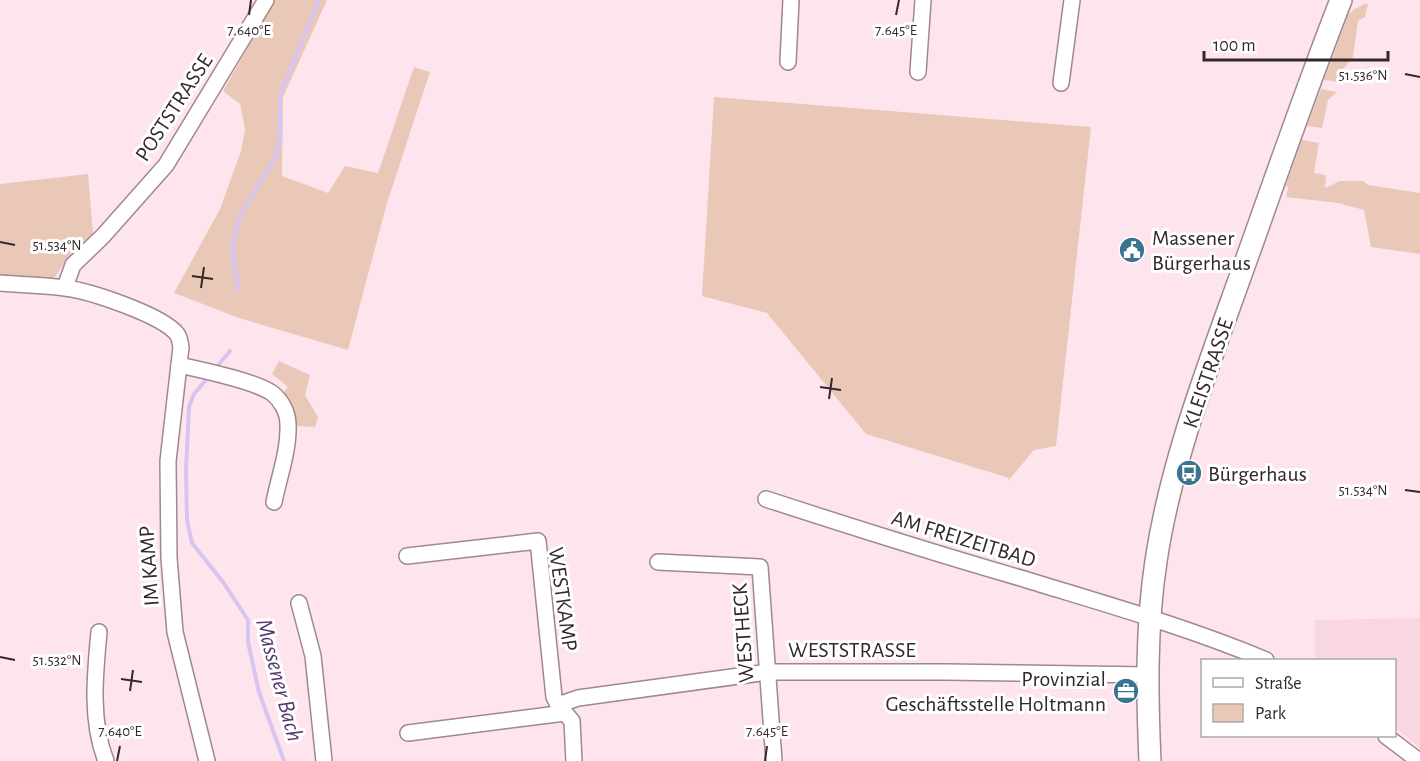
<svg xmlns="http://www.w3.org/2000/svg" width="1420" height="761" font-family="'Alegreya Sans',sans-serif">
  <rect width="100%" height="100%" fill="#fee5ed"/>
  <!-- built -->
  <polygon fill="#f8d7e2" points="1420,618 1420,748 1395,727 1394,660 1315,660 1315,620"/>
  <!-- green -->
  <g fill="#e9c8b8">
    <polygon points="275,0 327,0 283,97 282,176 328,193 345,166 378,173 414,67 430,72 387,203 348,350 239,318 174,293 220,209 241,151 245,129 240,104 223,91"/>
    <polygon points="1364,4 1368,4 1365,17 1358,21 1353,57 1340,73 1338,82 1324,80 1348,15 1353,10"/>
    <polygon points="1321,89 1337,92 1336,93 1328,100 1322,128 1307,126"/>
    <polygon points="714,97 1091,127 1056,446 1034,450 1008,481 1009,478 866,434 767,313 702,296"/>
    <polygon points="1302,140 1319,143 1314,173 1326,175 1325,188 1340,181 1363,181 1368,185 1420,193 1420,254 1371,247 1364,210 1338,203 1286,197 1288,188 1286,185"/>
    <polygon points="88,174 93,234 73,251 55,277 43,280 0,275 0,184"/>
    <polygon points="279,361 310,375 305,395 318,417 315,427 295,426 282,394 288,387 272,374"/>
  </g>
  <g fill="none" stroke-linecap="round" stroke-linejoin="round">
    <!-- stream -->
    <g stroke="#d8c4f0" stroke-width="4">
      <polyline points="238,289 232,248 240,216 275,158 280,139 280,95 319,0"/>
      <polyline points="215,369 230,351"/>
      <polyline points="210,375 194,394 189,407 186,470 187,520 192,543 223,582 248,620 248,642 259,692 284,761"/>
    </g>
    <!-- minor casing -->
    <g stroke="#9f888f" stroke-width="18">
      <g id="minor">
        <polyline points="788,62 791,0"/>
        <polyline points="918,72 923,0"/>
        <polyline points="1061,83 1072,0"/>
        <path d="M0,283C22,285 44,285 65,288C90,291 162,315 177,334C180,338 180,343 181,347L168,461L169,558L175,632L207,761"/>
        <polyline points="65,287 73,265 103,236 166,165 266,0"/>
        <path d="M179,365C201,370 255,381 272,393C281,400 288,412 288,425C289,450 279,477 274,502"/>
        <path d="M766,499C852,527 937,554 1024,579C1105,604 1187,627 1266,660"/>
        <polyline points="407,556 538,541 554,697 558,705 572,721 574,761"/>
        <polyline points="658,562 760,567 774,761"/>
        <polyline points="299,603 313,656 324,761"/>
        <path d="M99,632C95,674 90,721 106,761"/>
        <polyline points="558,705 578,698 768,672 945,672 1148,675"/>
        <polyline points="408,733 565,713"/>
        <polyline points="1386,736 1419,761"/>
      </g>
    </g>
    <!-- secondary casing -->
    <g stroke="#9f888f" stroke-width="24">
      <path id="secondary" d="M1150,761C1147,695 1146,627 1156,561C1171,461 1209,364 1243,269C1275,180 1306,89 1341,0"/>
    </g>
    <!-- minor -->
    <use href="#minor" stroke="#fff" stroke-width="15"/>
    <!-- secondary -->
    <use href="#secondary" stroke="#fff" stroke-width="21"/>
  </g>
  <!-- ticks -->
  <path fill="none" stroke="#32292c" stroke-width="2" d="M249,15L251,0M896,15L899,0M1405,74L1420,77M0,242L15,245M192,276L213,279M201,288L204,267M820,387L841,390M829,399L832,378M1405,490L1420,492M0,657L15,660M121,679L142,682M130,691L133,670M117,761L120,746M765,761L767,746"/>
  <!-- icons -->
  <defs>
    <g id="civic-disc" transform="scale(1.35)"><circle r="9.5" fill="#3b748e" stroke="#fff"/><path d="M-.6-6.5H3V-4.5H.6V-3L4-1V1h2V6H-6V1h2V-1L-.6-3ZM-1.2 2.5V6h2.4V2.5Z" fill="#fff"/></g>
    <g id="bus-disc" transform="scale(1.35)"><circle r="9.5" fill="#3b748e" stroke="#fff"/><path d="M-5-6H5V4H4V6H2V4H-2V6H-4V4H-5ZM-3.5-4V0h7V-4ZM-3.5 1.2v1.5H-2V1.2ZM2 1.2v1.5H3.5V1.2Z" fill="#fff"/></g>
    <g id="office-disc" transform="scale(1.35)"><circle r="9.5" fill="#3b748e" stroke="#fff"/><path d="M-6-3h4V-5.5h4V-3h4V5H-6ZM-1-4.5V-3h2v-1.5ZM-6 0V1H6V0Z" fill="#fff"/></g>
  </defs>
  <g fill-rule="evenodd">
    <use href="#civic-disc" x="1132" y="250"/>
    <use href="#bus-disc" x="1189" y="473"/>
    <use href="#office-disc" x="1126" y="691"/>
  </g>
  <g text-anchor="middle" stroke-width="6" stroke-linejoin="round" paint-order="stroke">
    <!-- street labels -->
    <g font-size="22" fill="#32292c" stroke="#fff">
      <text transform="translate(173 107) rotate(-57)" y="8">POSTSTRASSE</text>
      <text transform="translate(1207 373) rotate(-71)" y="8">KLEISTRASSE</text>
      <text transform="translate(964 538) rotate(17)" y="8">AM FREIZEITBAD</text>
      <text transform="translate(148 566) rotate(-94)" y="8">IM KAMP</text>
      <text transform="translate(564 599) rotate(82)" y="8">WESTKAMP</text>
      <text transform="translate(742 633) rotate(-94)" y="8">WESTHECK</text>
      <text x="852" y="657">WESTSTRASSE</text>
    </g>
    <!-- poi labels -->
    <g font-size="22" fill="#32292c" stroke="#fff" text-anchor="start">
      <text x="1152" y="245">Massener<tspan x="1152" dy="25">Bürgerhaus</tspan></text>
      <text x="1208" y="481">Bürgerhaus</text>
      <text x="1106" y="686" text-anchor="end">Provinzial<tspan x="1106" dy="25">Geschäftsstelle Holtmann</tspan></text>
    </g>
    <!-- water labels -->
    <g font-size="24" font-style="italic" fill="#573c73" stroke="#fff">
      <text transform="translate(280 680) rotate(75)" y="8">Massener Bach</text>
    </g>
  </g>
  <g font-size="15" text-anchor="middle" fill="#32292c" stroke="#fff" stroke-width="6" stroke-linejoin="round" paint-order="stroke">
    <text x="249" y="35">7.640°E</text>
    <text x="896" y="35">7.645°E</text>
    <text x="1363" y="80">51.536°N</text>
    <text x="57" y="250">51.534°N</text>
    <text x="1363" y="495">51.534°N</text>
    <text x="57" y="665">51.532°N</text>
    <text x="120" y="736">7.640°E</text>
    <text x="767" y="736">7.645°E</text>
  </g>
  <!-- legend -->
  <rect x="1201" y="659" width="195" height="78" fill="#ffffff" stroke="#ada9ab" stroke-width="1.5"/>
  <rect x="1213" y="678" width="30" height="9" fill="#ffffff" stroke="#ada9ab" stroke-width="1.5"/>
  <text x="1255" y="689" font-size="18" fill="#32292c">Straße</text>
  <rect x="1213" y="704" width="30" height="18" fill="#e9c8b8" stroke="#ada9ab" stroke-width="1.5"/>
  <text x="1255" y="719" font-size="18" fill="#32292c">Park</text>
  <!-- scale -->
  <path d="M1204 51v9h184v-9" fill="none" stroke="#32292c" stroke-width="3"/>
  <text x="1213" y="51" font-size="18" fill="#32292c" stroke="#ffffff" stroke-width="4.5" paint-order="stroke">100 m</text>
</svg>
